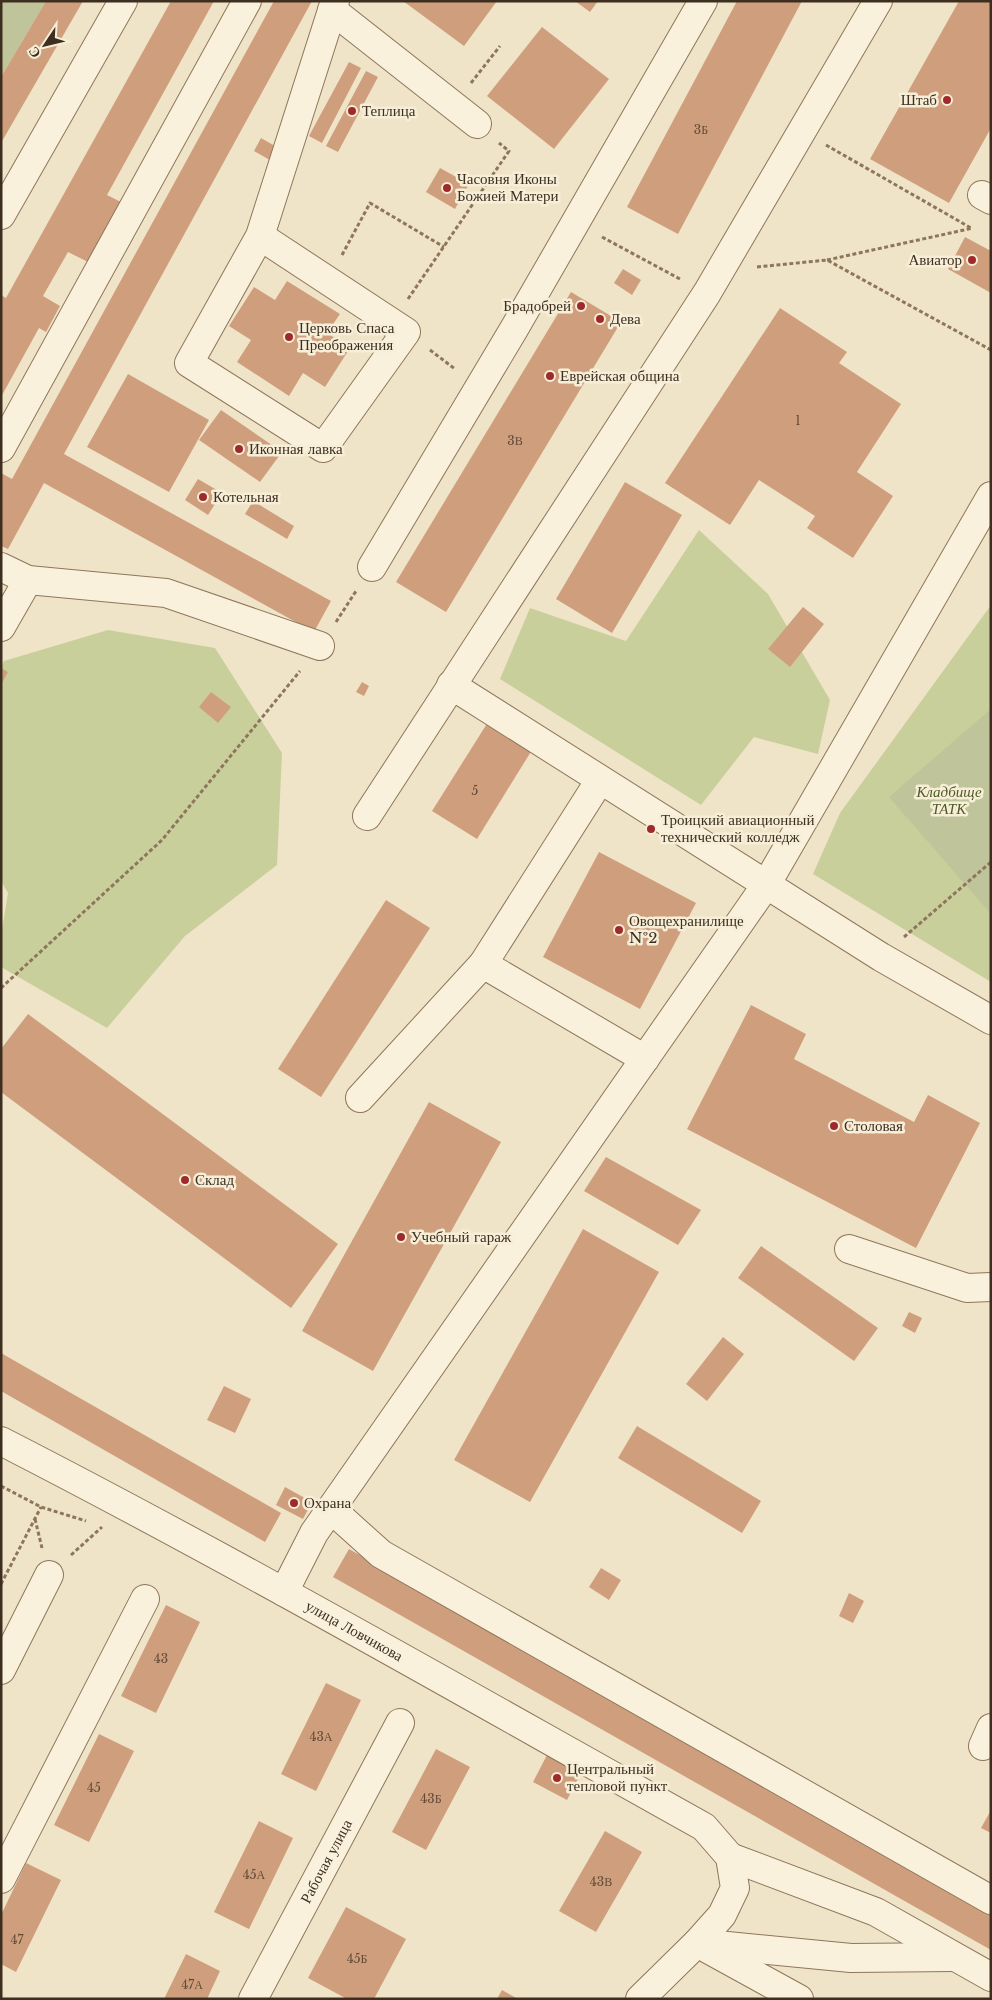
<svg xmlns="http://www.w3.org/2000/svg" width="992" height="2000" font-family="'Libre Baskerville',serif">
  <rect width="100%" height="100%" fill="#f0e4c8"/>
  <!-- green -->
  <g fill="#c9cf9b">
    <polygon points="699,530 768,594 830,700 818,754 754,737 701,805 500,679 530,608 626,641"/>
    <polygon points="991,605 991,982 813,874 840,813"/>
    <polygon points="108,630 215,648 282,753 277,865 185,936 107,1028 1,967 1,936 8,893 1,881 1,667 4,661"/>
  </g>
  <!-- cemetery -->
  <g fill="#bfc49a">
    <polygon points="1,1 46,1 1,77"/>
    <polygon points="991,709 991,914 889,797"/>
  </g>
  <!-- building -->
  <g fill="#cf9f7d">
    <polygon points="46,1 83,1 1,143 1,77"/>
    <polygon points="171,1 214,1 107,195 121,202 88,262 68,252 43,296 60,306 46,332 39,328 1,397 1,295 6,298"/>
    <polygon points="274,1 312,1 64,454 331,601 314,632 44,483 8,549 1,546 1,473 12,479"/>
    <polygon points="403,1 497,1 464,46"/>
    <polygon points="575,1 598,1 590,12"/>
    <polygon points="737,1 802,1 678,234 627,207"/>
    <polygon points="959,1 991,1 991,128 949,203 870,159"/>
    <polygon points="542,27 609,79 554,149 487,96"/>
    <polygon points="349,62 361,68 322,143 309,136"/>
    <polygon points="366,71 378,77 338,152 326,146"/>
    <polygon points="261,138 282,150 275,163 254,151"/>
    <polygon points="440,168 469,184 455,209 426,192"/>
    <polygon points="965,237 991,251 991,293 948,269"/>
    <polygon points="623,269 641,280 632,295 614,283"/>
    <polygon points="287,281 340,314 327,333 350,348 325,387 303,373 289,396 237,362 251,340 229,326 254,287 275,300"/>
    <polygon points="571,292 621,322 446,612 396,582"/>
    <polygon points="780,308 847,352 839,363 901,404 857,472 893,496 853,558 807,528 815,516 759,480 730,525 665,483"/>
    <polygon points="128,374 209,420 169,492 87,447"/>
    <polygon points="221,410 282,452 260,482 199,440"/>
    <polygon points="198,479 222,493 208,515 185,500"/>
    <polygon points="625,482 682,515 612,633 556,599"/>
    <polygon points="253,501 294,526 287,539 245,514"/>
    <polygon points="803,607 824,624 790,667 768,649"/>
    <polygon points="1,668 8,672 1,685"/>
    <polygon points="362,682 369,686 364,696 356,692"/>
    <polygon points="211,692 231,707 218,723 199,707"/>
    <polygon points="488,722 532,750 477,839 432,811"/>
    <polygon points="599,852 696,903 640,1009 543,957"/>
    <polygon points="386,900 430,928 321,1097 278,1069"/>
    <polygon points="751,1005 806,1034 794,1059 914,1122 928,1095 980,1123 916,1248 687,1129"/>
    <polygon points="28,1014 338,1244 291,1308 1,1092 1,1049"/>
    <polygon points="429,1102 501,1142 373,1371 302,1331"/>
    <polygon points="606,1157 701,1210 678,1245 584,1191"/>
    <polygon points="583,1229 659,1272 530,1502 454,1460"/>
    <polygon points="761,1246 878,1328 854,1361 738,1278"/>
    <polygon points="909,1312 922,1318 915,1333 902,1326"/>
    <polygon points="723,1337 744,1354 707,1401 686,1384"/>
    <polygon points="1,1353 281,1513 265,1542 1,1391"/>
    <polygon points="224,1386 251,1399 235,1433 207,1420"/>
    <polygon points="637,1426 761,1501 742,1533 618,1458"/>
    <polygon points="285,1487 312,1502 303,1519 276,1505"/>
    <polygon points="349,1549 991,1913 991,1950 333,1577"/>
    <polygon points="601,1568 621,1580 609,1600 589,1587"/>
    <polygon points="849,1593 864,1601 853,1623 839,1616"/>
    <polygon points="166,1605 200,1622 156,1713 121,1696"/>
    <polygon points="326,1683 361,1700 316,1791 281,1774"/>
    <polygon points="99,1734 134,1751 89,1842 54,1825"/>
    <polygon points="436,1749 470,1767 426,1850 392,1832"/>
    <polygon points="547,1755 581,1773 567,1800 533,1782"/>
    <polygon points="991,1810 991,1833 981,1828"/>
    <polygon points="259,1821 293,1838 249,1929 214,1912"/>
    <polygon points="605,1831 642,1852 596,1932 559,1911"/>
    <polygon points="26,1863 61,1880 16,1972 1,1964 1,1915"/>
    <polygon points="346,1907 406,1939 374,1999 347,1999 308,1978"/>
    <polygon points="186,1954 220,1971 207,1999 164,1999"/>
    <polygon points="502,1990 518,1999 497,1999"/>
  </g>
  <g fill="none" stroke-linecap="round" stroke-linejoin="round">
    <!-- minor casing -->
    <g stroke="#8d765c" stroke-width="30">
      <g id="minor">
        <polyline points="332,10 477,124"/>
        <polyline points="982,195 991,200"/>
        <polyline points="1,215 123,1"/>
        <polyline points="260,236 189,363 323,448 406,332 260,236 335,1"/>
        <polyline points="1,448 247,1"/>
        <polyline points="1,567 28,580 166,593 320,646"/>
        <polyline points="372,567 514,329 703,1"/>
        <polyline points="1,627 28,580"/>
        <polyline points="451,685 881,957 991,1020"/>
        <polyline points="367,816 707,293 878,1"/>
        <polyline points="483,964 600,780"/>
        <polyline points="360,1098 483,964 645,1059"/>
        <polyline points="849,1249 967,1288 991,1287"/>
        <path id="s1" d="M1,1441C239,1563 471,1697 704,1827L730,1857L735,1888L722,1915L697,1943L640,1999"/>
        <polyline points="331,1509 381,1554 991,1900"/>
        <polyline points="284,1592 314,1533 766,885 991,496"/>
        <polyline points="1,1670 49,1575"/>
        <polyline points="983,1746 991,1728"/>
        <polyline points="730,1857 876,1912 991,1977"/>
        <polyline points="1,1879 145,1599"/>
        <polyline points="697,1943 851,1958 954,1957"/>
        <polyline points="708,1949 799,1999"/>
        <path id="s2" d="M253,1999L400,1723"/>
      </g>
    </g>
    <!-- path -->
    <g stroke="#8d765c" stroke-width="3" stroke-dasharray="4 2.5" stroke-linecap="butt">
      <polyline points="471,83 500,46"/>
      <polyline points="826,145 971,228"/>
      <polyline points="602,237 680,279"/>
      <polyline points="342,255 370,203 444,247"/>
      <polyline points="827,260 973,228"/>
      <polyline points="757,267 827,260 991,350"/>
      <polyline points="408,299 509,151 499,143"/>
      <polyline points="430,350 455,369"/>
      <polyline points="336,622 356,591"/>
      <polyline points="904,937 991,862"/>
      <polyline points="1,988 162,840 300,671"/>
      <polyline points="1,1486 41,1507 86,1521"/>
      <polyline points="35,1519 42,1548"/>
      <polyline points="71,1555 102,1527"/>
      <polyline points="1,1584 41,1507"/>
    </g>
    <!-- minor -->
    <use href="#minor" stroke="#faf1dc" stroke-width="28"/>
  </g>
  <!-- markers -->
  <g fill="#9e2a2b" stroke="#f7eed8" stroke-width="2">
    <circle cx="947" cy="100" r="5"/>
    <circle cx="352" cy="111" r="5"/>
    <circle cx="447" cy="188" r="5"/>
    <circle cx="972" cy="260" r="5"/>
    <circle cx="581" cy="306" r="5"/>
    <circle cx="600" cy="319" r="5"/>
    <circle cx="289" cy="337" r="5"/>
    <circle cx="550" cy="376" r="5"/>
    <circle cx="239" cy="449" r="5"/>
    <circle cx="203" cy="497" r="5"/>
    <circle cx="651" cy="829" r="5"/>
    <circle cx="619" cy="930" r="5"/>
    <circle cx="834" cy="1126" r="5"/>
    <circle cx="185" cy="1180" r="5"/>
    <circle cx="401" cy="1237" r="5"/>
    <circle cx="294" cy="1503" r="5"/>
    <circle cx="557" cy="1778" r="5"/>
  </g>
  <g text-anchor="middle" stroke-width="5" stroke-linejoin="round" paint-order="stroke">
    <!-- number labels -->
    <g font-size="12" fill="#624a37">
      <text x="701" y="134">3Б</text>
      <text x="798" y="425">1</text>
      <text x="515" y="445">3В</text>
      <text x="475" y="795">5</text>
      <text x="161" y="1663">43</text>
      <text x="321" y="1741">43А</text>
      <text x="94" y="1792">45</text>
      <text x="431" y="1803">43Б</text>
      <text x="254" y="1879">45А</text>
      <text x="601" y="1886">43В</text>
      <text x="17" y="1944">47</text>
      <text x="357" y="1963">45Б</text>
      <text x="192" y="1989">47А</text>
    </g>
    <!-- poi labels -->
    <g font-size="15" fill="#3d2e20" stroke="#f7eed8" text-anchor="start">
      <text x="937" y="105" text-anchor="end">Штаб</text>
      <text x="362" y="116">Теплица</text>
      <text x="457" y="184">Часовня Иконы<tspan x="457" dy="17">Божией Матери</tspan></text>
      <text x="962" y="265" text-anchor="end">Авиатор</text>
      <text x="571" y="311" text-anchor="end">Брадобрей</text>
      <text x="610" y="324">Дева</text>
      <text x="299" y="333">Церковь Спаса<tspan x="299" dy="17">Преображения</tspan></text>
      <text x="560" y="381">Еврейская община</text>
      <text x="249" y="454">Иконная лавка</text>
      <text x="213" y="502">Котельная</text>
      <text x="661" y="825">Троицкий авиационный<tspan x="661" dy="17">технический колледж</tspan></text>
      <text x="629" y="926">Овощехранилище<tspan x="629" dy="17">№2</tspan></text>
      <text x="844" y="1131">Столовая</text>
      <text x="195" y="1185">Склад</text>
      <text x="411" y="1242">Учебный гараж</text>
      <text x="304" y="1508">Охрана</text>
      <text x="567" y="1774">Центральный<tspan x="567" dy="17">тепловой пункт</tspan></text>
    </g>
    <!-- park labels -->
    <g font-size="15" font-style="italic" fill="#4d5a26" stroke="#f7eed8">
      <text x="949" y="797">Кладбище<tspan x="949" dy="17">ТАТК</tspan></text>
    </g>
    <!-- street labels -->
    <g font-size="15" fill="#3d2e20" stroke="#f7eed8">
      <text dy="5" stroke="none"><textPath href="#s1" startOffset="401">улица Ловчикова</textPath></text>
      <text dy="5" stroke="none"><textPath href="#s2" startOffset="156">Рабочая улица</textPath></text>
    </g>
  </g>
  <!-- border -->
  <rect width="992" height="2000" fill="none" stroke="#3d2e20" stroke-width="5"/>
  <!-- north arrow -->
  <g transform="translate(45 45) rotate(235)" stroke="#f7eed8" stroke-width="4" paint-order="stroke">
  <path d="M0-4L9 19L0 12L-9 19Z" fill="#3d2e20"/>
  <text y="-8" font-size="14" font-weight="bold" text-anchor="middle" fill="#3d2e20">С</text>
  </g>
</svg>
